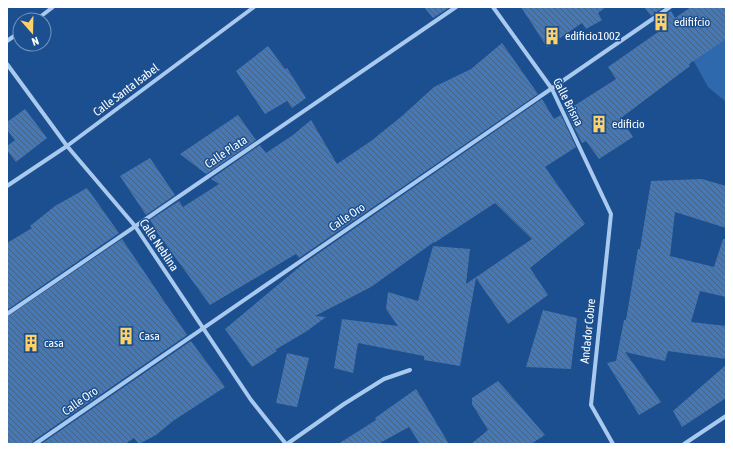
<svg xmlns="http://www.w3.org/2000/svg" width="733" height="451" font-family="'Asap Condensed',sans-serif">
  <defs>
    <pattern id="building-back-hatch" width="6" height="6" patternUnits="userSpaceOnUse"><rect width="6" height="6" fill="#4478b7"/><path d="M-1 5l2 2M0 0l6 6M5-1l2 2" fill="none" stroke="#486282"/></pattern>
  </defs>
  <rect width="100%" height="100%" fill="#1b4f8f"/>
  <!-- green -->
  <polygon fill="#2e69ad" points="726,18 726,102 708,87 685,45"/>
  <!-- building -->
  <g fill="url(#building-back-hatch)">
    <polygon points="424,7 450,7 433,18"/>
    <polygon points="521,7 606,7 598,13 602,20 586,29 582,23 547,47"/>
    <polygon points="644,7 664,7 651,16"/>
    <polygon points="691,7 726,7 726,39 689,64 690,66 621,118 633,137 599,159 586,141 582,143 566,111 616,79 608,67 661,30 655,21 671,11 675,18"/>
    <polygon points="502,43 538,94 299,258 296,254 210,305 153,227 154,226 150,220 179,201 183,207 219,184 211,179 260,145 266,153 293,135 311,120 337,164 371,141 402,116 434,87 471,69"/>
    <polygon points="268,46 285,69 287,68 306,98 292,108 287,101 265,114 236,71"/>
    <polygon points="542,99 554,119 561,115 576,147 545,167 585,224 530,268 548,295 508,324 476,278 460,366 424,360 424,356 358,343 353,373 334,368 342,319 398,326 386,309 388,292 418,301 433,246 470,249 466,284 532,239 495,203 434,243 434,242 371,287 315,316 326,317 307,331 275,350 277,351 252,367 225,329 303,264"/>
    <polygon points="25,109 47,138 16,162 7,150 7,146 15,140 7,130 7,122"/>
    <polygon points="238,115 256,140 206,174 180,154"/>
    <polygon points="150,158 175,195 146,215 120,176"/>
    <polygon points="702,179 726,186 726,228 675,212 670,256 714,267 723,239 726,239 726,297 700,291 691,322 726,326 726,359 668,351 665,361 625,352 661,402 639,415 607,363 616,361 624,320 626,320 638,249 640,249 651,181"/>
    <polygon points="87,188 119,233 7,310 7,243 32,228 30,226 55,206"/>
    <polygon points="122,239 187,335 33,441 32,444 7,444 7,317"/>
    <polygon points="543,310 577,318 571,369 526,367"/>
    <polygon points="191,341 225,387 173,421 156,435 139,444 134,438 125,444 41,444"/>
    <polygon points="287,353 309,358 297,407 276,403"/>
    <polygon points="726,365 726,398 682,427 673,411"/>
    <polygon points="498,381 506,390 545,435 531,444 471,444 488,430 472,404 472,398"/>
    <polygon points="416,389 449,444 420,444 409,427 378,444 338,444 376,420 375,418"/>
  </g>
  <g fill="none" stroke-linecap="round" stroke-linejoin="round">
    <!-- street -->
    <g stroke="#a9c9ee" stroke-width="4">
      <polyline points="493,7 552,89 611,214 591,405 613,444"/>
      <polyline points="36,20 53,7"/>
      <polyline points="7,41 20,32"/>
      <polyline points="7,64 67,146 135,226 251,400 286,444"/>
      <polyline points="7,186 67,146 254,7"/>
      <polyline points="7,314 456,7"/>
      <polyline points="35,444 670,7"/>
      <polyline points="287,444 344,404 384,379 410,370"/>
      <polyline points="684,444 726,416"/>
    </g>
  </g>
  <!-- icons -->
  <defs>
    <g id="building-bare" transform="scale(1.38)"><path d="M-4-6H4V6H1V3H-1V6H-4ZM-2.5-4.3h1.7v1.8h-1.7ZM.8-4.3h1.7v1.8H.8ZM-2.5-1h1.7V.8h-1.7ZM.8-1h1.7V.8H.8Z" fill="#ffd166" stroke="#1b4f8f" stroke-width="2.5" paint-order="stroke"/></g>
  </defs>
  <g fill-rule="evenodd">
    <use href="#building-bare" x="661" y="22"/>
    <use href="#building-bare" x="552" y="36"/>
    <use href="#building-bare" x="599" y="124"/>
    <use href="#building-bare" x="126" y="336"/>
    <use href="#building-bare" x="31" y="343"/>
  </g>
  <g text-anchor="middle" stroke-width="3" stroke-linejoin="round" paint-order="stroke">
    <!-- poi labels -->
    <g font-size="12" fill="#fff" stroke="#1b4f8f" text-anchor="start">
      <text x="674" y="26">edififcio</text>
      <text x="565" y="40">edificio1002</text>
      <text x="612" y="128">edificio</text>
      <text x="139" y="340">Casa</text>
      <text x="44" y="347">casa</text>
    </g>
    <!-- street labels -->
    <g font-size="12" fill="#fff" stroke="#1b4f8f">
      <text transform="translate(126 90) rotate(-37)" y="4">Calle Santa Isabel</text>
      <text transform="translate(568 102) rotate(63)" y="4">Calle Brisna</text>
      <text transform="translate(226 152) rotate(-34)" y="4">Calle Plata</text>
      <text transform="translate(347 217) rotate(-34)" y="4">Calle Oro</text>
      <text transform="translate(159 245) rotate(56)" y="4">Calle Neblina</text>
      <text transform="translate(588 331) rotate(-84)" y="4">Andador Cobre</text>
      <text transform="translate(80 401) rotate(-35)" y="4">Calle Oro</text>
    </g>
  </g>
  <!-- border -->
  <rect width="733" height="451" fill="none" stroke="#ffffff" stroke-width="16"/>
  <!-- north arrow -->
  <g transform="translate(32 32) rotate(160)"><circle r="19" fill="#1b4f8f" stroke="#7695bc"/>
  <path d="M0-3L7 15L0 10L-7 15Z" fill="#ffd166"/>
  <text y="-6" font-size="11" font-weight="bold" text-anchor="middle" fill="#ffffff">N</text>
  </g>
</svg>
